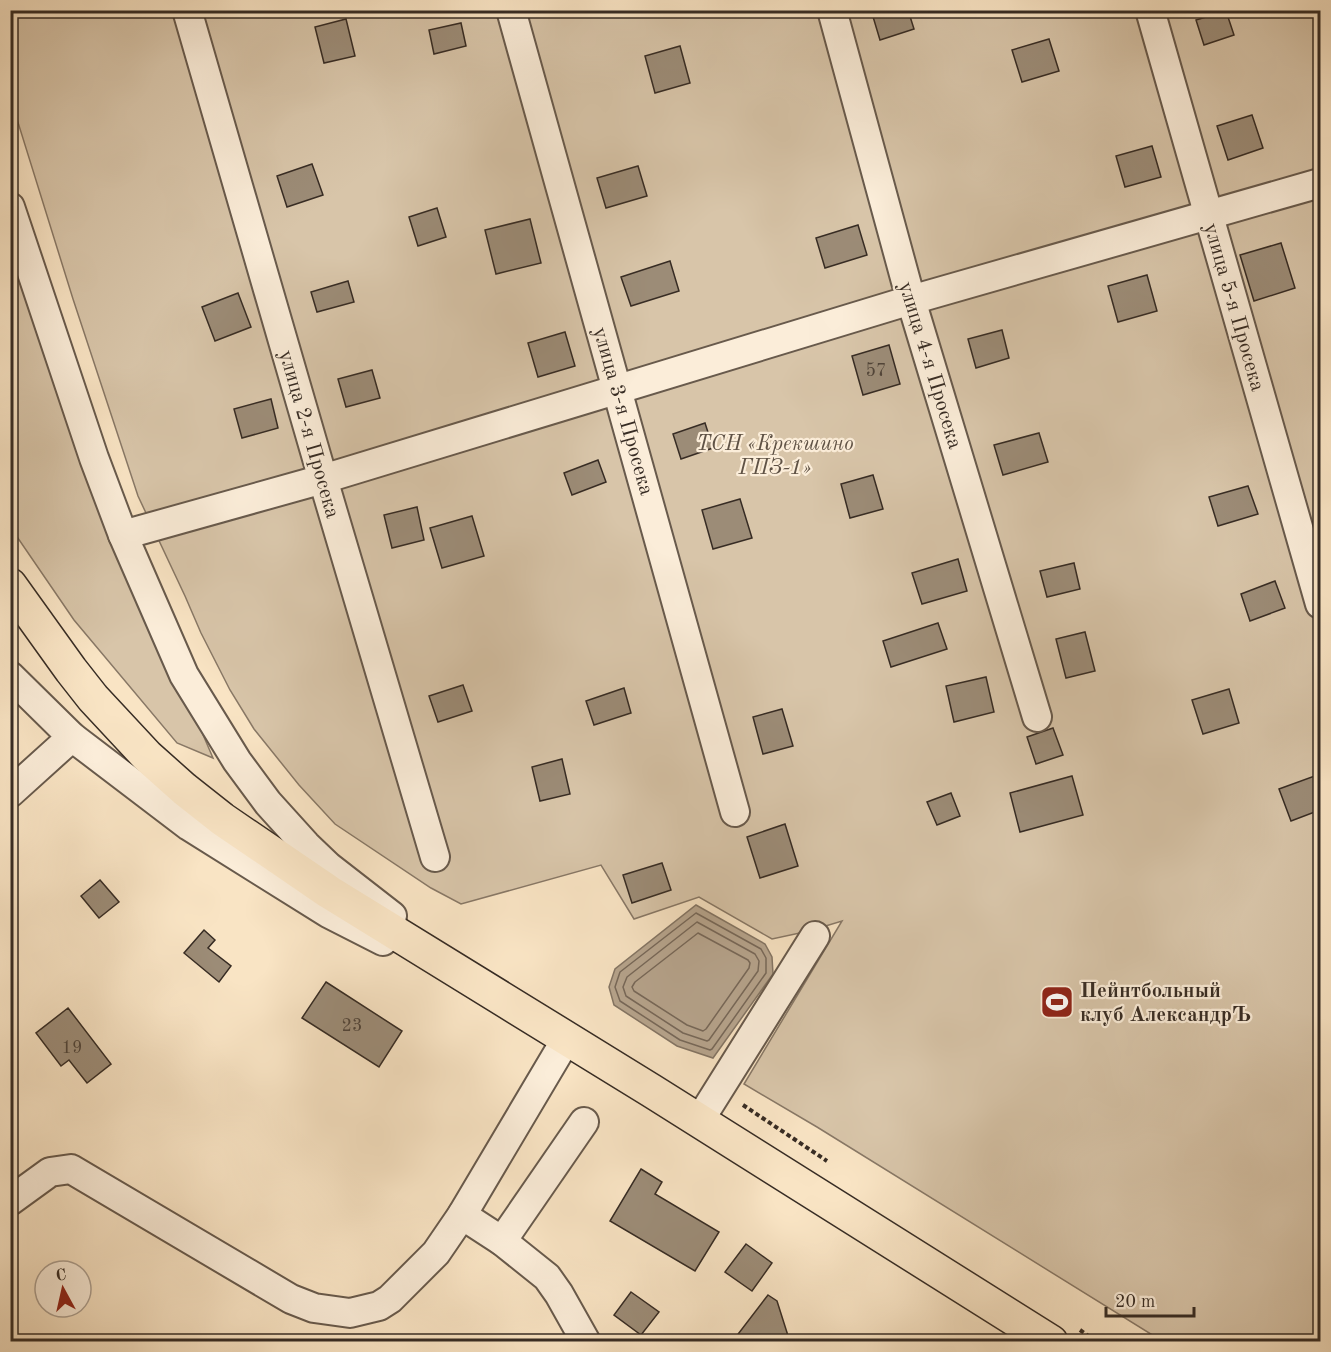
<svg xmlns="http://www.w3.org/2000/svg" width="1331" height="1352" font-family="'Old Standard TT',serif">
  <rect width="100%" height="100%" fill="#f9e4c4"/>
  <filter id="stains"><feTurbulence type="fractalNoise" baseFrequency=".00333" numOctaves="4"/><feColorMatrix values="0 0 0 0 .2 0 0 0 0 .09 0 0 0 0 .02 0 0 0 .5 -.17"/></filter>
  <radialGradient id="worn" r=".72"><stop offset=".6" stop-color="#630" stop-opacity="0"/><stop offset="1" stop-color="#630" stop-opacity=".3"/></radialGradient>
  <!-- green -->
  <g fill="#d8c5a9" stroke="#887866" stroke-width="1.5">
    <polygon points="10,11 1320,11 1320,1341 1162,1341 817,1127 744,1084 842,921 809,931 772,939 699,897 634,919 601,865 461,904 431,888 335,824 299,785 254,729 230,690 201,633 185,596 138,496 73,299 11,100"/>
    <polygon points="10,226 192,709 213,758 177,743 74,620 11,528"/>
  </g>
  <!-- water -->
  <polygon fill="#b7a58e" stroke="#847564" stroke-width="1.5" points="696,905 765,944 772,957 773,974 713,1058 677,1046 614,1005 609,987 615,969"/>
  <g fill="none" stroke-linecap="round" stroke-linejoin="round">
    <!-- shore -->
    <g stroke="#776859" stroke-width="1.5">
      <polygon points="696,913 761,949 766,958 766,973 712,1049 710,1050 680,1040 620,1001 615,987 620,972"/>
      <polygon points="697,922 755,954 759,961 758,971 709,1040 707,1041 683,1033 626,996 623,987 627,977"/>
      <polygon points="698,933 748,960 750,963 749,968 706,1029 703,1031 687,1025 634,991 632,987 635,982"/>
    </g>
  </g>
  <!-- building -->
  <g fill="#9c8c77" stroke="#372c24" stroke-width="1.5">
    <polygon points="556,10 581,10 558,16"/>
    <polygon points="871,10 908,10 914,29 880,40"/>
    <polygon points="1226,11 1234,35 1204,45 1196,20"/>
    <polygon points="346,19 355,56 324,63 315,27"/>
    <polygon points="461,23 466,46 434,54 429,30"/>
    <polygon points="1049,39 1059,71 1022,82 1012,50"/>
    <polygon points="680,46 690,83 655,93 645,56"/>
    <polygon points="1252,115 1263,148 1228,160 1217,126"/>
    <polygon points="1152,146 1161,177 1125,187 1116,156"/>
    <polygon points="312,164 323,195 287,207 277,176"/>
    <polygon points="638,166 647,196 606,208 597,178"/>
    <polygon points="437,208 446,237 418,246 409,217"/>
    <polygon points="530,219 541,263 496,274 485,230"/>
    <polygon points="858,225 867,255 825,268 816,238"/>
    <polygon points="1281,243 1295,288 1254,301 1240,255"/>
    <polygon points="670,261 679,291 631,306 621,277"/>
    <polygon points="1147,275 1157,311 1118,322 1108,286"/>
    <polygon points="348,281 354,302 317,312 311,292"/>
    <polygon points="238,293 251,327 215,341 202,307"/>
    <polygon points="1002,330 1009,358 976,368 968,339"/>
    <polygon points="565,332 575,366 538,377 528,343"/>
    <polygon points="889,345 900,384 863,395 852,356"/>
    <polygon points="372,370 380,398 346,407 338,379"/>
    <polygon points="271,399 278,428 242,438 234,409"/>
    <polygon points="705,423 713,448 681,459 673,434"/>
    <polygon points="1039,433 1048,462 1003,475 994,445"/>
    <polygon points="598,460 606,482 572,495 564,473"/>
    <polygon points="873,475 883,509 850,518 841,484"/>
    <polygon points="1248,486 1258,514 1218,526 1209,497"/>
    <polygon points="740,499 752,538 713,549 702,510"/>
    <polygon points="417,507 424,540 392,548 384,515"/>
    <polygon points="472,516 484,556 442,568 430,528"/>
    <polygon points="958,559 967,591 922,604 912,573"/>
    <polygon points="1074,563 1080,589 1047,597 1040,571"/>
    <polygon points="1275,581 1285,608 1250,621 1241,594"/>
    <polygon points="938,623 947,649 891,667 883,641"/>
    <polygon points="1085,632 1095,671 1066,678 1056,639"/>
    <polygon points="986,677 994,712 954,722 946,686"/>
    <polygon points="463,685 472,711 438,722 429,696"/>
    <polygon points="624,688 631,713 594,725 586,701"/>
    <polygon points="1229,689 1239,723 1203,734 1192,700"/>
    <polygon points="782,709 793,746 763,754 753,717"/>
    <polygon points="1053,728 1063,755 1036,764 1027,737"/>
    <polygon points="562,759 570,794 540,801 532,767"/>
    <polygon points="1320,774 1320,810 1291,821 1279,789"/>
    <polygon points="1072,776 1083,815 1020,832 1010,793"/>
    <polygon points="951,793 960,816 937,825 927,802"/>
    <polygon points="785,824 798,866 760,878 747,837"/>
    <polygon points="662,863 671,890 632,903 623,875"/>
    <polygon points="100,880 119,902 99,918 81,896"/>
    <polygon points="204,930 215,940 208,948 231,966 219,982 184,953"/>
    <polygon points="326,982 402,1031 379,1067 302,1018"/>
    <polygon points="68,1008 111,1064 87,1083 69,1060 61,1066 36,1033"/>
    <polygon points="641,1169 662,1182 655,1194 719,1232 695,1271 610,1221"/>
    <polygon points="746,1244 772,1263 752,1291 725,1272"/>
    <polygon points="631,1292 659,1312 641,1335 614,1315"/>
    <polygon points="768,1295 777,1301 790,1342 732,1342"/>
  </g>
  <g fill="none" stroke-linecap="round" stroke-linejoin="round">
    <!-- minor casing -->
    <g stroke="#685a4c" stroke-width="32">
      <g id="minor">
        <polyline points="187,10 323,479 435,857"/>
        <polyline points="511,10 735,812"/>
        <polyline points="832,10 911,300 1037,717"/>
        <polyline points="1150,10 1320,604"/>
        <polyline points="10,207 94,458 123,535 184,675 237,761 268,803 306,845 329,867 392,916"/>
        <polyline points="123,535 323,479 911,300 1320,183"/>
        <polyline points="10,676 72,737 189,826 328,913 383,941"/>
        <polyline points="10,793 72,737"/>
        <polyline points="699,1121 815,936"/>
        <polyline points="10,1201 50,1172 71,1169 291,1299 314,1308 350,1313 379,1306 390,1299 436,1253 462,1215 567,1038"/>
        <polyline points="462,1215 502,1241 547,1277 559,1294 586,1342"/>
        <polyline points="502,1241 584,1122"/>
      </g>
    </g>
    <!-- major casing -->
    <g stroke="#372c24" stroke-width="36">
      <polyline id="major" points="10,585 71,670 93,698 147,756 184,789 222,819 329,892 652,1091 1051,1342"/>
    </g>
    <!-- path -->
    <g stroke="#372c24" stroke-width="4" stroke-dasharray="4.5 3" stroke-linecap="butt">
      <polyline points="743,1105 827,1161"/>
      <polyline points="1080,1330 1097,1342"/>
    </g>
    <!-- minor -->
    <use href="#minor" stroke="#fbedd9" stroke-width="28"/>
    <!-- major -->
    <use href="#major" stroke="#f9e4c4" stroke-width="33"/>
  </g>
  <!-- icons -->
  <defs>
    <g id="stadium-square" transform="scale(1.725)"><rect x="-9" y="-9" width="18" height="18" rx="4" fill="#8f2418" stroke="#fbedd9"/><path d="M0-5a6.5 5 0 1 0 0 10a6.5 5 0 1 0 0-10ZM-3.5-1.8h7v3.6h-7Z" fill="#fff"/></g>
  </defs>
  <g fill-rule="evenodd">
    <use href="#stadium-square" x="1057" y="1002"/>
  </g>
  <g text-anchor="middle" stroke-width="4.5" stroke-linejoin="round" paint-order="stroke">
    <!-- number labels -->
    <g font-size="18" fill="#504439">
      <text x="876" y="376">57</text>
      <text x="352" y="1031">23</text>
      <text x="72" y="1053">19</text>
    </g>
    <!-- street labels -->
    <g font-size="21" fill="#372c24" stroke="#fbedd9">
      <text transform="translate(1235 307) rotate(74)" y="7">улица 5-я Просека</text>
      <text transform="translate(931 365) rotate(73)" y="7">улица 4-я Просека</text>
      <text transform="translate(624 411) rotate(74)" y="7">улица 3-я Просека</text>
      <text transform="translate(310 434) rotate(74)" y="7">улица 2-я Просека</text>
    </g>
    <!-- park labels -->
    <g font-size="21" font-style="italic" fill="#5f5245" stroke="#fbedd9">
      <text x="775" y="450">ТСН «Крекшино<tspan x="775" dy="24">ГПЗ-1»</tspan></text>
    </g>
    <!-- poi labels -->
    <g font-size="21" font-weight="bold" fill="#372c24" stroke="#fbedd9" text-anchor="start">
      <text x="1080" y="997">Пейнтбольный<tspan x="1080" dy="24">клуб АлександрЪ</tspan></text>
    </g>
  </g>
  <!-- margin -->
  <rect width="1331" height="1352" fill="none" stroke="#f9e4c4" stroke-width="36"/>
  <rect x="12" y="12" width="1307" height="1328" fill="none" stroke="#372c24" stroke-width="3"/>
  <rect x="18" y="18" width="1295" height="1316" fill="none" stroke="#372c24" stroke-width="1.5"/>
  <!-- north arrow -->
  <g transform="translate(63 1289) rotate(352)"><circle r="28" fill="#fbedd9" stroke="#ada091" stroke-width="1.5"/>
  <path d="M0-4.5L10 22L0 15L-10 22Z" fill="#8f2418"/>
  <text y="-9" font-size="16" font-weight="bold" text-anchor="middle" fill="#372c24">С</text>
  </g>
  <!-- scale -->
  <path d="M1106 1307v9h88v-9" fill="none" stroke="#372c24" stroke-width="3"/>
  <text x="1115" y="1307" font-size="18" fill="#372c24" stroke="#fbedd9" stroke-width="4.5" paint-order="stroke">20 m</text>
  <rect width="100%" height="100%" filter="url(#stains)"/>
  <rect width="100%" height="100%" fill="url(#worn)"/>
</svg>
